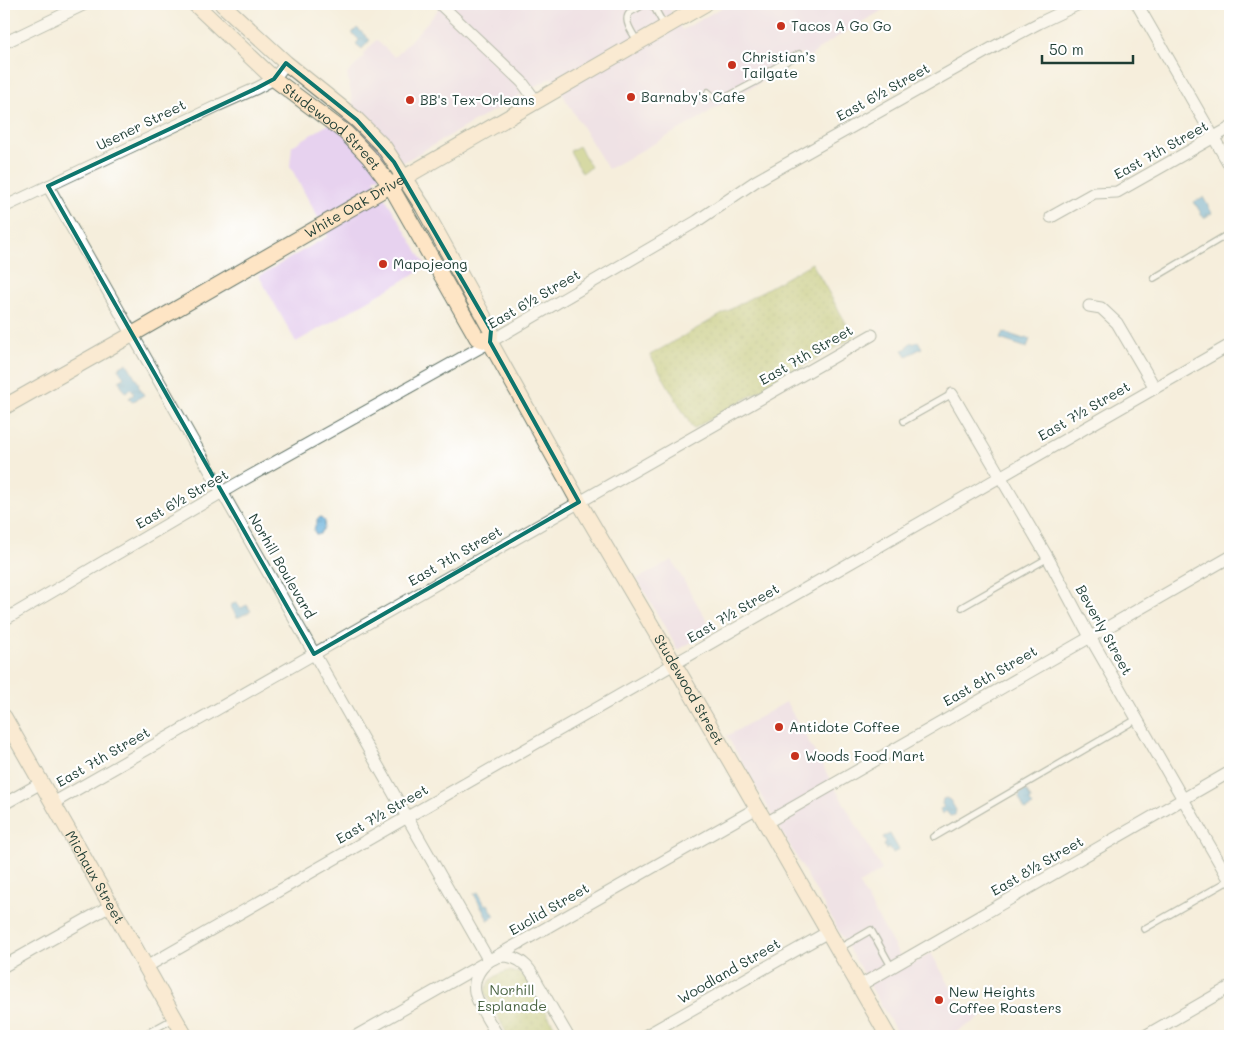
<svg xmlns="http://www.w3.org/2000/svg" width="1234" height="1040" font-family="Mali,sans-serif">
  <defs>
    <pattern id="grass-dots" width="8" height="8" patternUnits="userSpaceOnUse" patternTransform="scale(1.25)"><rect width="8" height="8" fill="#b0bf61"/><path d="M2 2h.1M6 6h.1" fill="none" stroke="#8f9c51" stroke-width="1.8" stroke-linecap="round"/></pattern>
    <pattern id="water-ripples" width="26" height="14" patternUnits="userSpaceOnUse" patternTransform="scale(1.25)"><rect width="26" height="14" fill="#5facd8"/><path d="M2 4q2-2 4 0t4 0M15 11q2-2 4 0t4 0" fill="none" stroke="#4e8db0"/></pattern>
  </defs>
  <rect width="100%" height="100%" fill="#fff"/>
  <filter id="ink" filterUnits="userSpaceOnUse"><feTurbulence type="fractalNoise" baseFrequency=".02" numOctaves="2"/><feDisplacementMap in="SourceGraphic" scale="10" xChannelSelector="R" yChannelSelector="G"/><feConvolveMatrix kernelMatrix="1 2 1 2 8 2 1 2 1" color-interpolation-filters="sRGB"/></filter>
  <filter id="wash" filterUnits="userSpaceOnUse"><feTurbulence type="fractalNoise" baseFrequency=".0096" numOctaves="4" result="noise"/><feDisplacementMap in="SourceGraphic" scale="20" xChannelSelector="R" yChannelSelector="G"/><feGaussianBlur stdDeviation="1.12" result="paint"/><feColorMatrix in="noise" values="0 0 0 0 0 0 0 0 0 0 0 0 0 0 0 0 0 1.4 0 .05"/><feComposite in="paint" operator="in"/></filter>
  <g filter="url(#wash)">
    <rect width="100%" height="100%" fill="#f5eedc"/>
    <!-- built -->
    <g fill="#e7d2ef">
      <polygon points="441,4 667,4 682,30 728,4 893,4 824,45 810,57 801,54 792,59 773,75 710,111 702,117 608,169 552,77 374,179 427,267 296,342 259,276 328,236 290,166 292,146 354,109 347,74 364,57 363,55 376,40 395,57 435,14"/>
      <polygon points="672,560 712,630 678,650 637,579"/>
      <polygon points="786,702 882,870 859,884 906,967 931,953 964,1010 975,1004 982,1017 949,1036 899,1036 727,736"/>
    </g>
    <!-- grass -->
    <g fill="url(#grass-dots)" stroke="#687e4a">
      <polygon points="812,263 854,337 693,429 650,355"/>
      <path d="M509,971L519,973L527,979L560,1036H508L485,993C486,981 497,973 509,971Z"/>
    </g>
    <!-- garden -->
    <polygon fill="#b0bf61" stroke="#687e4a" points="579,146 591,167 582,173 570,151"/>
    <!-- water -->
    <g fill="url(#water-ripples)" stroke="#3f7486">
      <polygon points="357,28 370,40 362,49 356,44 359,40 352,33"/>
      <polygon points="1203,197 1212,213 1204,218 1194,202"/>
      <polygon points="1003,332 1024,339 1025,337 1030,339 1027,348 1000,339"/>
      <polygon points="918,341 922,348 907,356 903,350 908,347 908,345 912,342 913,344"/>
      <polygon points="127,363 139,384 138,385 144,395 132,402 129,398 134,394 131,389 125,392 119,381 124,378 118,368"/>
      <path d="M321,517L325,521L324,528L321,532L320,534L317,535C310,529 318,526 317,519Z"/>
      <polygon points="235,603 237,604 241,608 247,605 251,611 239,617 237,617 231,607 231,605"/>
      <polygon points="1026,790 1031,799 1030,802 1033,806 1025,810 1019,798 1020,793"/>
      <polygon points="946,798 950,800 956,810 955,815 950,816 946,811 942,814 940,809 944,807 942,804 943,799"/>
      <polygon points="890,834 899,850 893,853 890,848 886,850 884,845 886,843 883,837"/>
      <polygon points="478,892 485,905 488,904 495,916 488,920 474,894"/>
    </g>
  </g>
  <g filter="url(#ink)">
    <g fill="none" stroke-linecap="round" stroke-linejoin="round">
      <!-- lane casing -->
      <g stroke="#6a7b6f" stroke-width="8">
        <g id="lane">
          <path d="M638,42C634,35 624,23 628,15C630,11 635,10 638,8C644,4 647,3 654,7L665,27"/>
          <path d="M708,92C713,97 716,99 723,99L759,80L766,73L799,54"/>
          <polyline points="1154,278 1230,233"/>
          <polyline points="904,421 952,394"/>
          <polyline points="962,607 1048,558"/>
          <polyline points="934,837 1137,719"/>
          <polyline points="1144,929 1230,880"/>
          <polyline points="838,949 871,930 892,968"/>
          <polyline points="142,1036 173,1019"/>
        </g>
      </g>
      <!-- street casing -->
      <g stroke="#6a7b6f" stroke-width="13">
        <g id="street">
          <polyline points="440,4 522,82 536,101"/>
          <polyline points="1137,4 1230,166"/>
          <polyline points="4,43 85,4"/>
          <polyline points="48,186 489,961"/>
          <polyline points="4,207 219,105 257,88 274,79 286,63"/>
          <polyline points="1051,217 1094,193 1117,192 1230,128"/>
          <polyline points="1089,306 1101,308 1117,323 1155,388"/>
          <polyline points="952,394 1048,558 1090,637 1230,881"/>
          <polyline points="4,620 236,484 490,342 697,221 756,181 818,146 1001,43 1039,23 1079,4"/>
          <polyline points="53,803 872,335"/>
          <polyline points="4,804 41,783"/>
          <polyline points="766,823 1230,557"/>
          <polyline points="4,966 112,905"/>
          <polyline points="146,967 1230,345"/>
          <polyline points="859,986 1230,772"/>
          <polyline points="356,1036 757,808"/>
          <path d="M498,1036C491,1025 477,1004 475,992C472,975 486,958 503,956C510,956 519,959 524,964C532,970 536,981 541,989C550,1005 559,1021 568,1036"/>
          <polyline points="645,1036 828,932"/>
          <polyline points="1145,1036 1230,987"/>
        </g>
      </g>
      <!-- secondary casing -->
      <g stroke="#6a7b6f" stroke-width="17">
        <g id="secondary">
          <path id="s1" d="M195,4L274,79L346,133L369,157L390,185L477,338L490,342"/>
          <path id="s2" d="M222,4L286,63L357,120L384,147L423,207L491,330L490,342L579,502L683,679L888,1036"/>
          <path id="s3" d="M4,407L133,334L705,4"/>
          <path id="s4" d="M4,717L185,1036"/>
        </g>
      </g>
      <!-- lane -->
      <use href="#lane" stroke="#fff" stroke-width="5.5"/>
      <!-- street -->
      <use href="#street" stroke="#fff" stroke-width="11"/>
      <!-- secondary -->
      <use href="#secondary" stroke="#fee5c5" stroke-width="15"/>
    </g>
  </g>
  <!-- marked area -->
  <path d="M0 0H1234V1040H0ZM286,63L357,120L394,162L491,330L490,342L579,502L314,654L48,186L257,88L274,79Z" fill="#f5eedc" fill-opacity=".55" fill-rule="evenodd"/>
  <path fill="none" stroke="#0f766e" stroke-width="4" stroke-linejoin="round" d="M286,63L357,120L394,162L491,330L490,342L579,502L314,654L48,186L257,88L274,79Z"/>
  <!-- markers -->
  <g fill="#c8321e" stroke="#fff" stroke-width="2">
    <circle cx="781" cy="26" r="5"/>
    <circle cx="732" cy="65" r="5"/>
    <circle cx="631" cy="97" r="5"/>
    <circle cx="410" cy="100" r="5"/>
    <circle cx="383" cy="264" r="5"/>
    <circle cx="779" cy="727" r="5"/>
    <circle cx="795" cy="756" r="5"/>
    <circle cx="939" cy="1000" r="5"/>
  </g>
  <g text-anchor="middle" stroke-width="4.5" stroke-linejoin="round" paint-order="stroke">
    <!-- poi labels -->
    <g font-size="14" fill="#1f3d34" stroke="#fff" text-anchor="start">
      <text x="791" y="31">Tacos A Go Go</text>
      <text x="742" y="62">Christian’s<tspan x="742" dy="16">Tailgate</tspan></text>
      <text x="641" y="102">Barnaby's Cafe</text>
      <text x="420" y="105">BB's Tex-Orleans</text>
      <text x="393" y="269">Mapojeong</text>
      <text x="789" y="732">Antidote Coffee</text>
      <text x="805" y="761">Woods Food Mart</text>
      <text x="949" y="997">New Heights<tspan x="949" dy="16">Coffee Roasters</tspan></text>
    </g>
    <!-- street labels -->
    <g font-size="14" fill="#1f3d34" stroke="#fff">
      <text transform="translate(883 92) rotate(-29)" y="5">East 6½ Street</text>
      <text transform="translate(141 125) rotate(-26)" y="5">Usener Street</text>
      <text dy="5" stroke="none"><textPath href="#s1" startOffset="184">Studewood Street</textPath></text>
      <text transform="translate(1161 150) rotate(-29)" y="5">East 7th Street</text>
      <text dy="5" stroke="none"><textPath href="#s3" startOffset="404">White Oak Drive</textPath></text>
      <text transform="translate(534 299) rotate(-30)" y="5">East 6½ Street</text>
      <text transform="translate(806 355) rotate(-30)" y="5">East 7th Street</text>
      <text transform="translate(1084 411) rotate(-30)" y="5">East 7½ Street</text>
      <text transform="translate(182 499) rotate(-30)" y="5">East 6½ Street</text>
      <text transform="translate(455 556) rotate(-30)" y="5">East 7th Street</text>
      <text transform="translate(282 566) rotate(60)" y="5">Norhill Boulevard</text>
      <text transform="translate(733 613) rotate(-30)" y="5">East 7½ Street</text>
      <text transform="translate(1104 630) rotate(61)" y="5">Beverly Street</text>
      <text transform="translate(990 676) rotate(-30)" y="5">East 8th Street</text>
      <text dy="5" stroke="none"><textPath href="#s2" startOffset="841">Studewood Street</textPath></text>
      <text transform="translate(103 757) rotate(-30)" y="5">East 7th Street</text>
      <text transform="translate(382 814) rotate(-30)" y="5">East 7½ Street</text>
      <text transform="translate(1037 866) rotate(-30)" y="5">East 8½ Street</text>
      <text dy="5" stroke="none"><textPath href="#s4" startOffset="184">Michaux Street</textPath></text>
      <text transform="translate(549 909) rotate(-30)" y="5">Euclid Street</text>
      <text transform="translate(729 971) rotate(-30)" y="5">Woodland Street</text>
    </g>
    <!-- park labels -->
    <g font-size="14" fill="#4a6442" stroke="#fff">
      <text x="512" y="995">Norhill<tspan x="512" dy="16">Esplanade</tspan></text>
    </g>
  </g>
  <!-- margin -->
  <rect width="1234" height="1040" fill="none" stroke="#fff" stroke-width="20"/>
  <!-- scale -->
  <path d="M1042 55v8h91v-8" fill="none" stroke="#1f3d34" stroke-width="2.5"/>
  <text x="1049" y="55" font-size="15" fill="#1f3d34" stroke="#ffffff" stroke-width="4" paint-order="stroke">50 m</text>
</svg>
